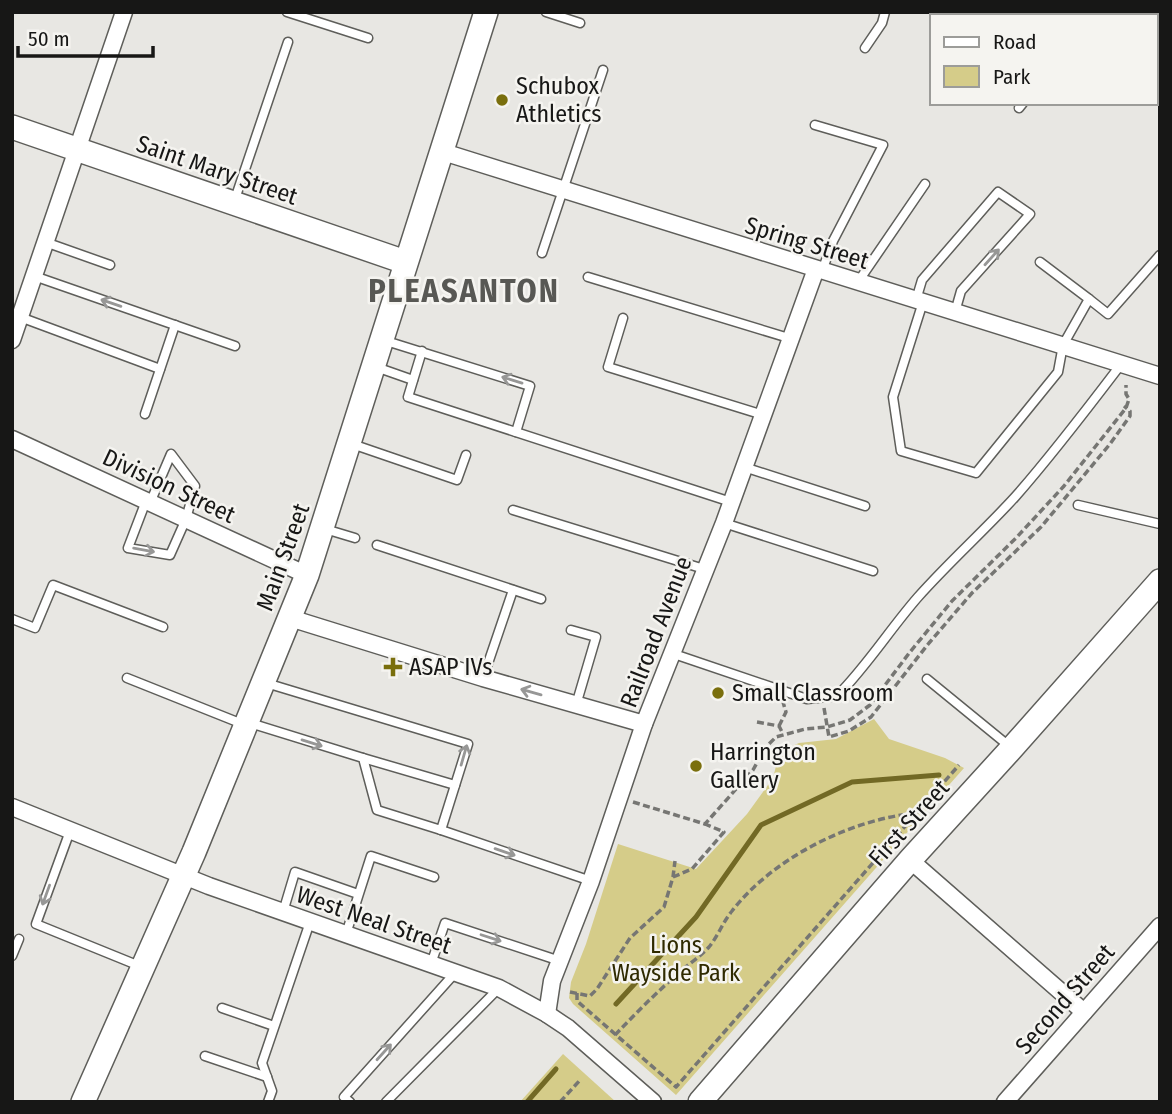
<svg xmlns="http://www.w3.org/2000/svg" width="1172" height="1114" font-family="'Fira Sans Condensed',sans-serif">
  <rect width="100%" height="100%" fill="#e8e7e3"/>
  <!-- green -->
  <g fill="#d5cc89">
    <polygon points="874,719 889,739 945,758 964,768 676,1095 573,1004 569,998 571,982 586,944 618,844 696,869 747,814 773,778 776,766 788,748 799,743 836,739"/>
    <polygon points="563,1054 616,1102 520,1102"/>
  </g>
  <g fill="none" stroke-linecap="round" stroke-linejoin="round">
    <!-- stream -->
    <g stroke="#726925" stroke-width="5">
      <polyline points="616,1004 696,917 761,825 852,782 939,775"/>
      <polyline points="527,1102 556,1069"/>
    </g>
    <!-- lane casing -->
    <g stroke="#5e5e5a" stroke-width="11">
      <g id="lane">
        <polyline points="287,12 368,38"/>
        <polyline points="546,12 580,23"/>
        <polyline points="994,12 1007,16"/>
        <polyline points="1093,16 1096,12"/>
        <polyline points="865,48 882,23 885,12"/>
        <polyline points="1019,108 1023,103"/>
        <polyline points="815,125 883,145 833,241 822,271"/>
        <polyline points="234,202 288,42"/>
        <polyline points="45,242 110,265"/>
        <polyline points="542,253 603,70"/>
        <polyline points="34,276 235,346"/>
        <polyline points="588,277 792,339"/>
        <polyline points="858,282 925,184"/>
        <polyline points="1089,299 1108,314 1160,255"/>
        <polyline points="916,300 922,280 998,192 1030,214 961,291 955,312"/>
        <polyline points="923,302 893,397 901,451 976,473 1058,372 1063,345 1089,299 1040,262"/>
        <polyline points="20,317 160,369"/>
        <polyline points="623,318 608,367 763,415"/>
        <polyline points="383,340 530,386 516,432"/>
        <polyline points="422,351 408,397 731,502"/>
        <polyline points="376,367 413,380"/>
        <polyline points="145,414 175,325"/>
        <polyline points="352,444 457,480 466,455"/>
        <polyline points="744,467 865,506"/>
        <polyline points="146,501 128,548 170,555 186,519 195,486 171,454 150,503"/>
        <polyline points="1078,505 1160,524"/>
        <polyline points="513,510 704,569"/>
        <polyline points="724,523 873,571"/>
        <polyline points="325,529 355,538"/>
        <polyline points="377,545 541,599"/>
        <polyline points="12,619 35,628 53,585 163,627"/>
        <polyline points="571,630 596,637 576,705"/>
        <path d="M671,653L807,699L837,696C867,666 890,629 918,597C949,562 984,531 1015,497C1053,454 1087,409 1122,363"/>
        <polyline points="127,678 245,725"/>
        <polyline points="483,678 513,590"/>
        <polyline points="927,679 1009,746"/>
        <polyline points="250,723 363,758 377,810 441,830 468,744 266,683"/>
        <polyline points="363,758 455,785"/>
        <polyline points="441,830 591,881"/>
        <polyline points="70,831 36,924 142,967"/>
        <polyline points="283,912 295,872 358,894"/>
        <polyline points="346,934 371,856 434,877"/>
        <polyline points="12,956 19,939"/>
        <polyline points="431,964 445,923 560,961"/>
        <polyline points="222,1008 274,1026"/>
        <polyline points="205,1056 267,1077"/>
        <polyline points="268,1102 272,1091 262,1063 310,922"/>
        <polyline points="350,1102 344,1097 455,973"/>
        <polyline points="386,1102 499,988"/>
      </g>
    </g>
    <!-- street casing -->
    <g stroke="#5e5e5a" stroke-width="19">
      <g id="street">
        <polyline points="440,151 1160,376"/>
        <polyline points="12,340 124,12"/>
        <polyline points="12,439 307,575"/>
        <polyline points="290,618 483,678 644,724"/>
        <polyline points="12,807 209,886 499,988 547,1014 568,1028 653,1102"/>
        <polyline points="910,860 1084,1012"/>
        <polyline points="547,1014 552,981 591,881 644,724 724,523 816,269"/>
        <polyline points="1005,1102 1160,926"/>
      </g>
    </g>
    <!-- secondary casing -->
    <g stroke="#5e5e5a" stroke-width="26">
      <g id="secondary">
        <polyline points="12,127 405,262"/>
        <polyline points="83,1102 194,852 307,575 486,12"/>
        <polyline points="700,1102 910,860 1012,748 1160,581"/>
      </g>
    </g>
    <!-- path -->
    <g stroke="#767673" stroke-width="3.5" stroke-dasharray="7 3.5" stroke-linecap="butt">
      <polyline points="824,708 829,737 849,731 871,717 929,643 972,593 1041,527 1110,444 1130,416 1130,411 1124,406"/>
      <polyline points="757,722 779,726 783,734"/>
      <polyline points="779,726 786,712 783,702"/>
      <polyline points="633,802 705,824 753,770 765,748 776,737 805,729 827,727 850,720 870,705 910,652 952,601 1016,538 1064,486 1126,408 1129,399 1126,394 1126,385"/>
      <polyline points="673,877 692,869 724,832 705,824"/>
      <polyline points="570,992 590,996 597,989 630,938 664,907 673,877 675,861"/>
      <polyline points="577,993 577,1001 676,1087 959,765"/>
      <path d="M615,1035C636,1013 658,991 681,971C690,963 701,956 709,947C718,936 723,922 732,911C773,858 851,819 917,813"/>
      <polyline points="560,1102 581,1079"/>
    </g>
    <!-- lane -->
    <use href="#lane" stroke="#fff" stroke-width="8"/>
    <!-- street -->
    <use href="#street" stroke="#fff" stroke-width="16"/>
    <!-- secondary -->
    <use href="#secondary" stroke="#fff" stroke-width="23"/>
  </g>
  <!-- one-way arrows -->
  <defs><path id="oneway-shaft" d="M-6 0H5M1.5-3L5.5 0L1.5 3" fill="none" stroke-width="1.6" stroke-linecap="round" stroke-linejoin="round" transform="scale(1.75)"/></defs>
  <g stroke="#979796">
    <use href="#oneway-shaft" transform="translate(992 257) rotate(-48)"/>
    <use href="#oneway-shaft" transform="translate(111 303) rotate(-161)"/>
    <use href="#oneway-shaft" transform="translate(512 380) rotate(-163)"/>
    <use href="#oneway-shaft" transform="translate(144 550) rotate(10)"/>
    <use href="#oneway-shaft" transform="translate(531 692) rotate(-164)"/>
    <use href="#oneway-shaft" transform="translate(312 743) rotate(17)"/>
    <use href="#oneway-shaft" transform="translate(464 755) rotate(-74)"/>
    <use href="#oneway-shaft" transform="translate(505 852) rotate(19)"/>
    <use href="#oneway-shaft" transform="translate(46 895) rotate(110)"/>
    <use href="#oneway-shaft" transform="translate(491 938) rotate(18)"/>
    <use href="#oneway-shaft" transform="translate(384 1052) rotate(-48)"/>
  </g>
  <!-- markers -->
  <g fill="#7a6f0d" stroke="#f5f4f0" stroke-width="2.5">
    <circle cx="502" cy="100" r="7"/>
    <path d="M389.5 656.5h7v7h7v7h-7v7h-7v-7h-7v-7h7z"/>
    <circle cx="718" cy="693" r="7"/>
    <circle cx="696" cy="766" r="7"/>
  </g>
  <g text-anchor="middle" stroke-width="5" stroke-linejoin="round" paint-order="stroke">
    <!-- poi labels -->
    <g font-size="24" fill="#171716" stroke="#f5f4f0" text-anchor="start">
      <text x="516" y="94">Schubox<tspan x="516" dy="28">Athletics</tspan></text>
      <text x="409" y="675">ASAP IVs</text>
      <text x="732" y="701">Small Classroom</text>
      <text x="710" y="760">Harrington<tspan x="710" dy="28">Gallery</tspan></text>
    </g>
    <!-- street labels -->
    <g font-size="24" fill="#171716" stroke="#f5f4f0">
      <text transform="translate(217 170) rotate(19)" y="8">Saint Mary Street</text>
      <text transform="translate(807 243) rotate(17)" y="8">Spring Street</text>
      <text transform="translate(169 486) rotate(25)" y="8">Division Street</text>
      <text transform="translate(283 557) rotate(-70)" y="8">Main Street</text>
      <text transform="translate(656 632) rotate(-69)" y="8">Railroad Avenue</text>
      <text transform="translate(909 823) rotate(-48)" y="8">First Street</text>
      <text transform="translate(374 920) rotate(19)" y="8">West Neal Street</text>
      <text transform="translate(1065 999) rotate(-49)" y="8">Second Street</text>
    </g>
    <!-- park labels -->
    <g font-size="24" fill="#2f2a00" stroke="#f5f4f0">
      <text x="676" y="953">Lions<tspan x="676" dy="28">Wayside Park</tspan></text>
    </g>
    <!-- district labels -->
    <g font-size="32" font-weight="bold" letter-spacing="2" fill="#585854" stroke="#f5f4f0">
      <text x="464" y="302">PLEASANTON</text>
    </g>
  </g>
  <!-- border -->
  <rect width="1172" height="1114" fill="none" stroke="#171716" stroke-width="28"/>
  <!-- legend -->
  <rect x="930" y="14" width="228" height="91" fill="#f5f4f0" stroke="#9c9c99" stroke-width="2"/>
  <rect x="944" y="37" width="35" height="10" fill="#ffffff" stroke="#9c9c99" stroke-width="2"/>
  <text x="993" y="49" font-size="21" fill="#171716">Road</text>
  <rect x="944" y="66" width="35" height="21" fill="#d5cc89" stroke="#9c9c99" stroke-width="2"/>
  <text x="993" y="84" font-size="21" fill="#171716">Park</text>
  <!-- scale -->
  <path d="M18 46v10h135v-10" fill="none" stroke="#171716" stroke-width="3.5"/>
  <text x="28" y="46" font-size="21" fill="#171716" stroke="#f5f4f0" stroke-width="5" paint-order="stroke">50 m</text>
</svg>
